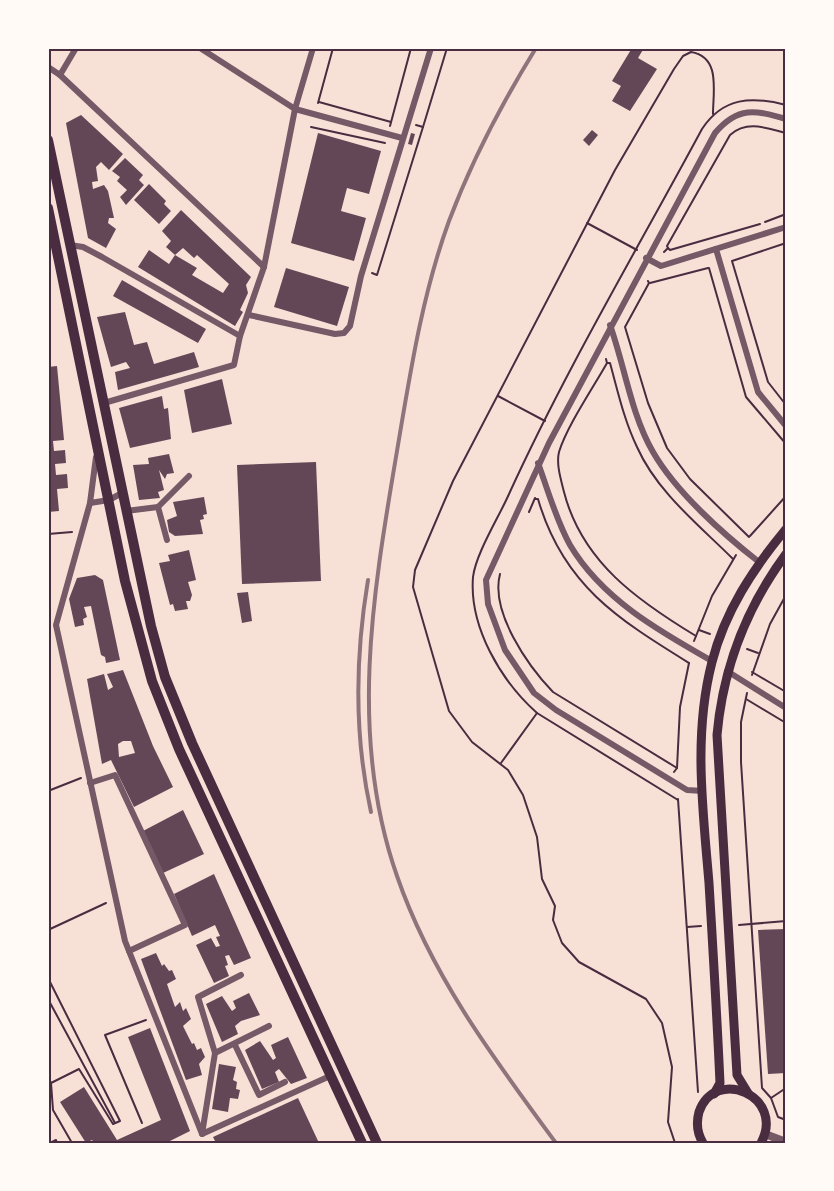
<svg xmlns="http://www.w3.org/2000/svg" width="834" height="1191" font-family="Rubik,sans-serif">
  <rect width="100%" height="100%" fill="#f7e1d7"/>
  <!-- building -->
  <g fill="#644757" fill-rule="evenodd">
    <polygon points="632,48 644,48 638,58 657,69 630,111 612,101 621,86 612,81"/>
    <polygon points="81,115 123,154 109,170 101,162 96,167 98,181 92,182 93,189 104,185 108,191 114,218 109,218 108,223 116,229 106,248 88,238 66,123"/>
    <polygon points="592,130 598,135 589,146 583,140"/>
    <polygon points="318,133 381,151 369,194 347,188 341,211 366,218 354,261 291,243"/>
    <polygon points="411,133 415,134 412,145 408,144"/>
    <polygon points="125,158 143,175 139,180 144,185 126,205 120,197 127,190 117,181 120,177 112,171"/>
    <polygon points="149,184 166,201 164,204 171,211 159,224 134,200"/>
    <path d="M181,210L251,277L246,285L248,293L240,310L243,312L235,326L138,267L149,250L169,264L175,255L166,247L171,241L162,231ZM183,248L194,258L197,255L229,284L223,293L192,275L197,268L175,255Z"/>
    <polygon points="286,268 349,287 337,326 274,307"/>
    <polygon points="122,280 206,329 198,343 113,296"/>
    <polygon points="125,312 134,345 147,342 154,364 194,352 199,367 118,390 115,372 130,368 126,362 111,367 97,317"/>
    <polygon points="57,366 64,440 53,441 54,451 65,450 66,463 55,464 56,475 67,474 68,488 57,489 59,511 48,512 48,367"/>
    <polygon points="222,379 232,424 192,433 184,390"/>
    <polygon points="162,396 164,409 168,408 171,439 130,448 119,408"/>
    <polygon points="169,454 174,473 167,474 165,479 159,470 164,490 158,492 160,498 139,500 133,465 149,464 148,458"/>
    <polygon points="316,462 321,581 242,584 237,465"/>
    <polygon points="204,497 207,514 203,515 204,519 200,520 203,534 175,536 169,532 167,520 177,516 173,502"/>
    <polygon points="189,550 196,580 188,582 192,595 190,601 186,601 188,609 175,611 173,604 170,605 159,563 170,561 168,555"/>
    <polygon points="95,575 103,580 120,660 106,663 105,657 101,655 91,606 84,607 87,617 83,619 84,625 75,627 69,599 77,578"/>
    <polygon points="248,592 252,621 242,623 237,593"/>
    <path d="M123,670L153,746L173,787L134,807L111,760L102,764L87,679L104,674L108,690L113,687L107,674ZM123,741H131L135,753L119,757L118,744Z"/>
    <polygon points="183,810 204,854 163,873 143,831"/>
    <polygon points="214,874 251,958 234,965 229,955 225,956 228,965 225,966 229,976 214,983 196,945 211,938 216,947 220,946 216,937 220,936 215,925 192,936 174,894"/>
    <polygon points="786,929 786,1073 768,1074 758,930"/>
    <polygon points="156,953 162,966 164,964 169,971 172,970 176,979 167,984 175,1007 180,1002 183,1011 186,1008 191,1019 183,1026 192,1044 194,1043 197,1050 201,1048 205,1057 199,1064 202,1075 186,1080 141,959"/>
    <polygon points="249,993 260,1015 241,1021 235,1026 238,1034 222,1042 206,1004 222,996 232,1011 236,1008 233,1001"/>
    <polygon points="150,1028 190,1131 166,1143 94,1143 92,1140 86,1143 60,1102 84,1087 117,1140 161,1120 128,1037"/>
    <polygon points="288,1037 307,1078 291,1084 279,1069 275,1072 279,1082 262,1089 245,1050 260,1041 273,1060 276,1058 271,1045"/>
    <polygon points="219,1064 236,1067 233,1080 237,1082 236,1089 240,1090 238,1099 230,1098 228,1112 212,1109"/>
    <polygon points="298,1098 319,1143 216,1143 213,1137"/>
  </g>
  <g fill="none" stroke-linecap="round" stroke-linejoin="round">
    <!-- path -->
    <g stroke="#4a2c40" stroke-width="2">
      <polyline points="319,102 391,122"/>
      <polyline points="318,103 333,48"/>
      <polyline points="416,125 423,127 447,48"/>
      <polyline points="390,126 411,48"/>
      <polyline points="311,127 385,143"/>
      <polyline points="765,222 786,214"/>
      <polyline points="587,223 637,250"/>
      <polyline points="786,243 732,261 768,382 786,405"/>
      <polyline points="668,248 670,250 760,224"/>
      <path d="M664,252L668,248L667,246L730,135C747,120 766,128 786,133"/>
      <polyline points="709,268 746,397 786,444"/>
      <polyline points="372,273 377,275 423,127"/>
      <polyline points="648,281 649,283 625,327 648,403 667,448 690,479 749,537"/>
      <polyline points="650,283 708,268"/>
      <path d="M606,359L607,363C593,388 567,426 559,452C556,464 561,480 564,492C582,562 638,601 696,636"/>
      <path d="M607,363H610C618,392 624,420 637,447C657,492 699,525 733,559"/>
      <polyline points="498,396 545,421"/>
      <path d="M535,499H538C563,585 618,619 689,663"/>
      <polyline points="529,512 535,498"/>
      <polyline points="48,534 72,532"/>
      <polyline points="750,536 786,496"/>
      <path d="M500,574C490,612 528,666 553,692L677,768"/>
      <polyline points="699,630 710,634"/>
      <polyline points="694,641 712,596 736,555"/>
      <polyline points="747,649 758,653"/>
      <polyline points="752,672 786,692"/>
      <polyline points="752,675 770,624 786,595"/>
      <polyline points="747,693 741,722 741,762 762,1088 771,1098 778,1117 786,1120"/>
      <polyline points="746,699 786,723"/>
      <polyline points="501,763 537,713"/>
      <polyline points="674,772 677,768 680,707 689,663"/>
      <polyline points="48,791 81,778"/>
      <polyline points="678,799 698,1092"/>
      <path d="M678,800L537,713C501,681 469,627 473,577C476,553 499,517 509,494C566,369 637,250 702,129C723,97 752,96 786,105"/>
      <polyline points="739,925 786,921"/>
      <polyline points="687,927 701,926"/>
      <polyline points="48,930 106,903"/>
      <polyline points="48,978 120,1121 113,1124 79,1069 51,1083"/>
      <polyline points="48,999 115,1123"/>
      <polyline points="48,1077 51,1083 53,1110 72,1143"/>
      <polyline points="771,1098 786,1088"/>
      <polyline points="142,1123 105,1035 146,1020"/>
      <polyline points="50,1143 56,1140 57,1143"/>
      <path d="M675,1143L668,1122L672,1067L662,1023L646,999L579,962L562,943L553,920L555,906L542,879L537,837L523,795L508,770L472,742L449,711L413,587L415,570L453,481L615,170L674,69L683,56L691,52C721,57 713,91 713,114"/>
    </g>
    <!-- minor -->
    <g stroke="#755966" stroke-width="6">
      <polyline points="200,48 295,109 402,138"/>
      <polyline points="48,67 60,75 264,267"/>
      <polyline points="60,75 76,48"/>
      <polyline points="70,245 83,247 102,257 240,336"/>
      <polyline points="716,249 758,392 786,426"/>
      <polyline points="646,258 661,266 786,227"/>
      <polyline points="249,315 335,334 344,333 350,326 361,276 431,48"/>
      <path d="M610,325C625,367 631,414 653,452C676,492 723,534 759,562"/>
      <polyline points="104,403 234,365 240,336 264,267 295,109 313,48"/>
      <polyline points="96,457 90,503 56,625 125,941 202,1134 330,1076"/>
      <path d="M538,463C548,490 556,520 570,545C602,599 659,631 712,661"/>
      <polyline points="90,503 109,500 122,493"/>
      <polyline points="158,507 167,540"/>
      <polyline points="126,511 158,507 189,476"/>
      <polyline points="727,671 786,708"/>
      <polyline points="90,783 115,775 185,925 129,951"/>
      <path d="M703,791L687,790L556,710L534,693L505,650L488,604L486,580L549,443L715,133C738,106 755,110 786,119"/>
      <polyline points="235,1045 259,1095 285,1082"/>
      <polyline points="215,1053 198,997 241,975"/>
      <polyline points="202,1134 215,1053 269,1026"/>
    </g>
    <!-- tertiary -->
    <polyline stroke="#755966" stroke-width="8" points="765,1134 786,1142"/>
    <!-- secondary -->
    <g stroke="#4a2c40" stroke-width="9">
      <path d="M748,1093L737,1075L717,735C723,668 746,608 786,554"/>
      <path d="M714,1094L720,1083C717,1016 713,950 709,883C703,810 693,735 712,662C725,611 753,569 786,529"/>
      <path d="M703,1143C697,1133 696,1123 699,1112C715,1066 786,1096 761,1143"/>
    </g>
    <!-- primary -->
    <g stroke="#4a2c40" stroke-width="10">
      <polyline points="48,140 151,626 165,677 192,743 377,1143"/>
      <polyline points="48,208 125,581 152,681 179,749 362,1143"/>
    </g>
    <!-- rail -->
    <g stroke="#8f747c" stroke-width="4">
      <path d="M536,48C502,103 472,160 449,221C422,295 410,374 397,451C373,593 348,736 397,876C431,975 494,1059 556,1143"/>
      <path d="M368,580C355,658 354,735 371,812"/>
    </g>
  </g>
  <!-- border -->
  <rect width="834" height="1191" fill="none" stroke="#fffaf5" stroke-width="99"/>
  <rect x="50" y="50" width="734" height="1092" fill="none" stroke="#4a2c40" stroke-width="2"/>
</svg>
